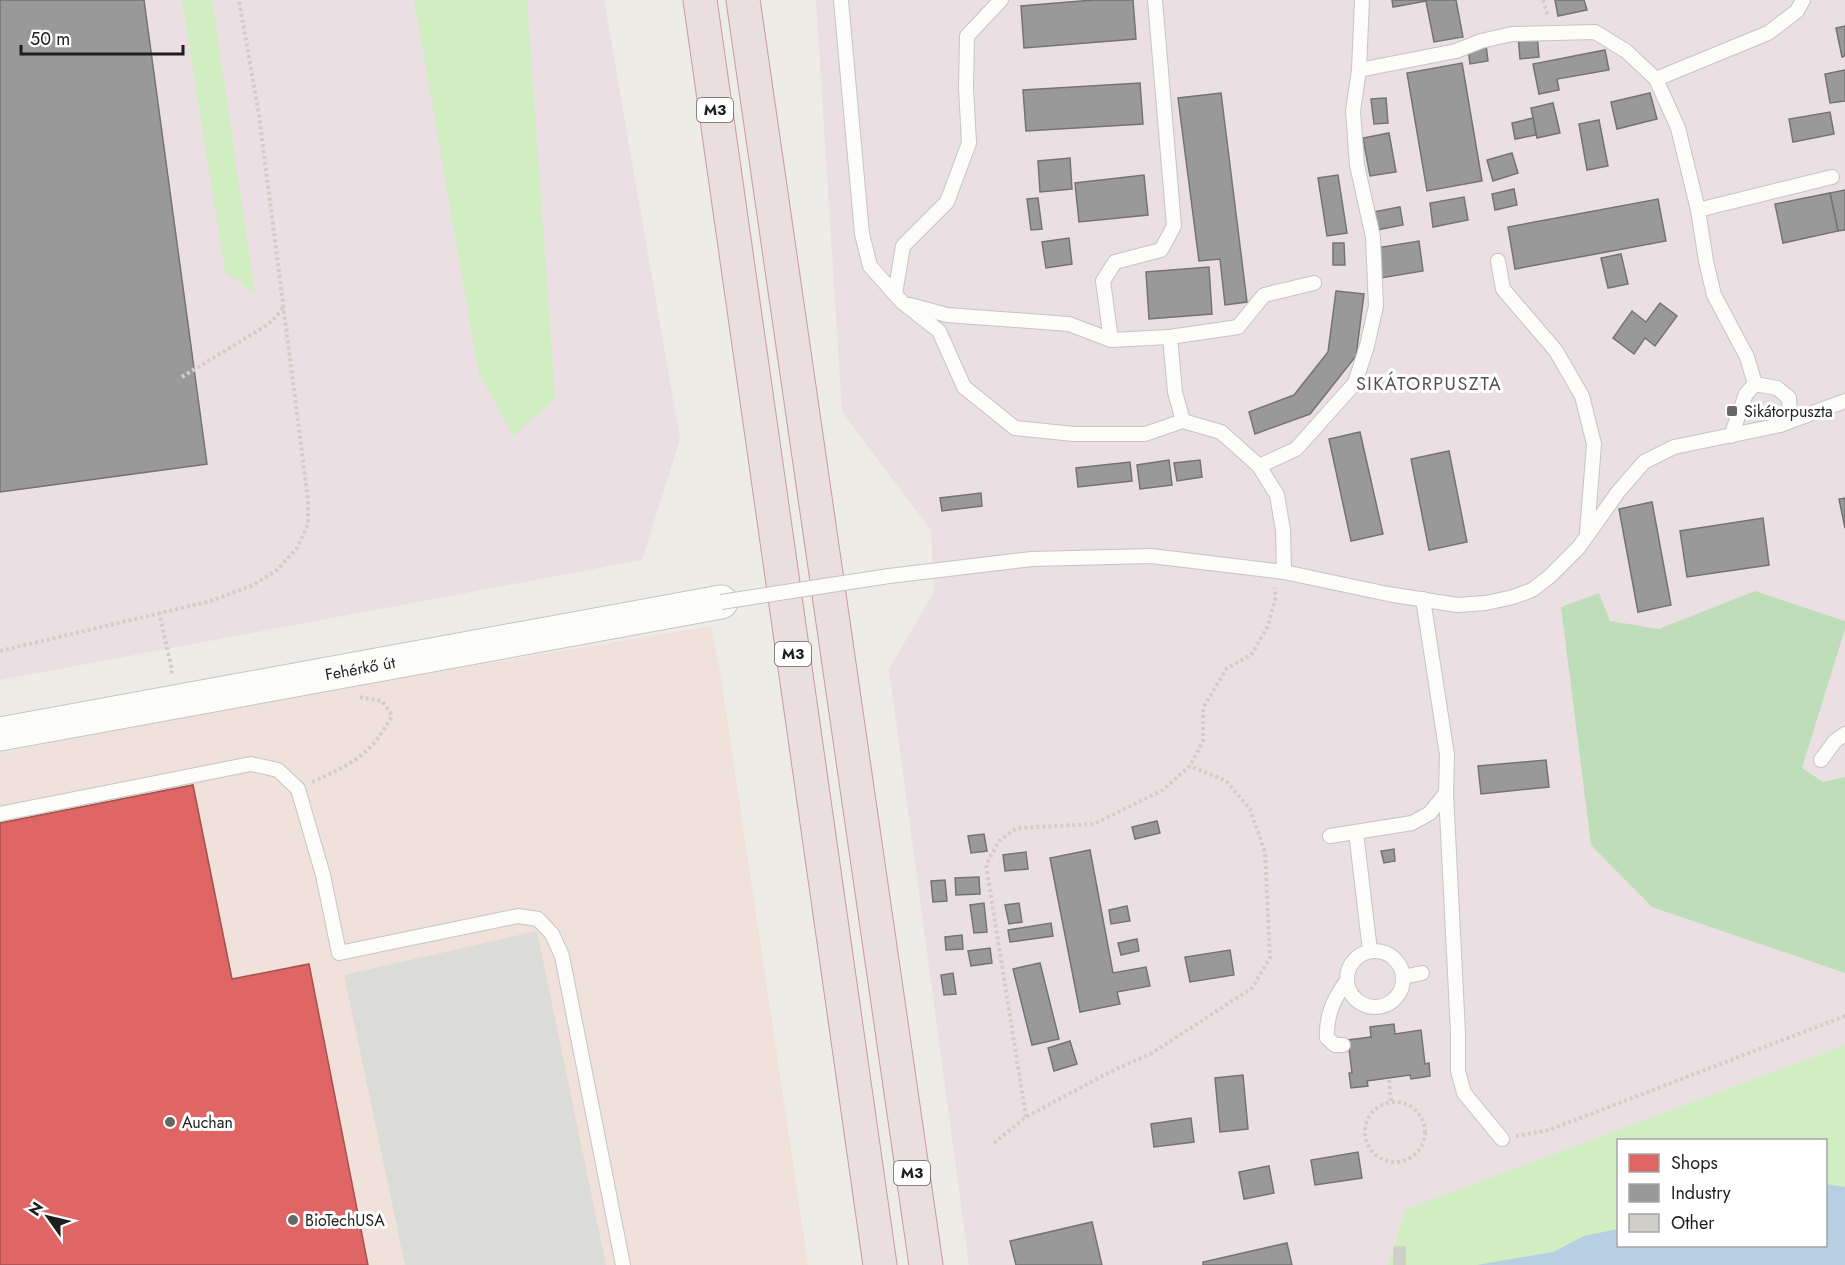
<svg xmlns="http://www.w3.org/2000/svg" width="1845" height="1265" font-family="Jost,sans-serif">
  <rect width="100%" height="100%" fill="#edece6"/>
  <!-- commercial -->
  <polygon fill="#f0e2da" points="711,626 719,665 808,1265 0,1265 0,753 264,701"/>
  <!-- industrial -->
  <g fill="#ebdfe3">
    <polygon points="0,0 604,0 680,439 642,560 0,680"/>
    <polygon points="816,0 1845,0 1845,1045 1406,1209 1388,1265 969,1265 889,669 934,592 931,530 842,412"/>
  </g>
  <!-- grass -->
  <g fill="#d0eec2" fill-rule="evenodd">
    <polygon points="182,0 212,0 255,294 225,272"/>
    <polygon points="414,0 527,0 555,399 513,436 479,374"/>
    <path d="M1845,1045V1265H1388L1406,1209ZM1618,1140H1826V1246H1618Z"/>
  </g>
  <!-- forest -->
  <polygon fill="#bedeb9" points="1755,591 1845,621 1845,629 1802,768 1823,782 1845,777 1845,973 1652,907 1591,845 1561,607 1599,593 1610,621 1659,629"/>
  <!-- parking -->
  <polygon fill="#dbdbd8" points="537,931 606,1265 405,1265 344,975"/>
  <!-- water -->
  <polygon fill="#b7cfe3" points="1826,1184 1845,1187 1845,1265 1477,1265 1553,1252 1584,1236 1618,1229 1618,1246 1826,1246"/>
  <!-- shops -->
  <polygon fill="#e06666" stroke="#a65050" stroke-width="1.5" points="193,785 232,979 309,964 368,1265 0,1265 0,823"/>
  <!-- industry -->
  <g fill="#999" stroke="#747474" stroke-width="1.5">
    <polygon points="0,0 144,0 207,464 0,492"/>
    <polygon points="1093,0 1133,0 1136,39 1024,48 1021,6"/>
    <polygon points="1392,0 1456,0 1463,37 1434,42 1426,1 1393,7"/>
    <polygon points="1555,0 1584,0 1587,10 1558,16"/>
    <polygon points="1845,26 1845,56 1842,57 1836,28"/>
    <polygon points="1537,33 1539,57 1520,59 1518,35"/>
    <polygon points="1486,45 1488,61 1470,64 1468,47"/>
    <polygon points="1605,50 1609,70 1557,79 1559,90 1539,94 1533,64"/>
    <polygon points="1462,63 1482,181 1427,191 1407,73"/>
    <polygon points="1845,70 1845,101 1830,103 1825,74"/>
    <polygon points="1140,83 1143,124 1026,131 1023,90"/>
    <polygon points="1221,93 1247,302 1225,305 1220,259 1199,261 1178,98"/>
    <polygon points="1650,93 1657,119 1617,129 1611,102"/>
    <polygon points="1386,98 1388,123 1374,124 1371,99"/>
    <polygon points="1553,103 1560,133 1537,138 1531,108"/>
    <polygon points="1830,112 1834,134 1793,142 1789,119"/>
    <polygon points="1533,118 1536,135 1515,139 1512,123"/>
    <polygon points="1599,120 1608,166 1587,170 1579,124"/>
    <polygon points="1389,133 1396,172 1370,176 1363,138"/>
    <polygon points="1512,153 1518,173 1493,181 1487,160"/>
    <polygon points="1070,158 1072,189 1040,192 1038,161"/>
    <polygon points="1144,175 1148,215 1079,222 1075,183"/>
    <polygon points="1338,175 1347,233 1327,236 1318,178"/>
    <polygon points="1514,189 1517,205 1495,210 1492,194"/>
    <polygon points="1845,190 1845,230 1838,231 1830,193"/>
    <polygon points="1830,193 1838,231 1783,243 1775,204"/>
    <polygon points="1464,197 1468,220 1433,227 1430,203"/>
    <polygon points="1038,198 1042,229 1031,230 1027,199"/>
    <polygon points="1658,199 1666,241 1515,269 1508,227"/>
    <polygon points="1400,207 1403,225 1376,230 1373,212"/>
    <polygon points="1069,238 1072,264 1046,268 1042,242"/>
    <polygon points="1419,241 1423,271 1381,278 1376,248"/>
    <polygon points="1333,243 1344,243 1345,265 1333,265"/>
    <polygon points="1621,254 1628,284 1608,288 1601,258"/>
    <polygon points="1209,267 1212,314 1149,319 1146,272"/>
    <polygon points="1336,291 1364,294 1356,356 1310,414 1255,434 1249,412 1294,395 1328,352"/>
    <polygon points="1660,303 1677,316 1655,346 1645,338 1634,354 1613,338 1632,311 1646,322"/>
    <polygon points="1360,432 1383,534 1351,541 1329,439"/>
    <polygon points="1449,451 1467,542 1429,550 1411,459"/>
    <polygon points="1169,460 1172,485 1140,489 1137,465"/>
    <polygon points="1200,460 1202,477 1177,481 1174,463"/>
    <polygon points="1130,462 1132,481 1078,487 1076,468"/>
    <polygon points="981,493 982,506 942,511 940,498"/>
    <polygon points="1845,498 1845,528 1839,499"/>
    <polygon points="1652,502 1671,605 1638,612 1619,509"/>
    <polygon points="1763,518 1769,565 1687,577 1680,531"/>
    <polygon points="1546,760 1549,787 1481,794 1478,766"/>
    <polygon points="1157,821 1160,833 1135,839 1132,827"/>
    <polygon points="984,834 987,851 971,853 968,836"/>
    <polygon points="1394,849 1395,861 1384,863 1381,851"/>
    <polygon points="1090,850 1113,973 1146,967 1150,986 1117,992 1120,1004 1080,1012 1050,858"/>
    <polygon points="1026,852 1028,869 1005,871 1003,855"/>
    <polygon points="979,877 980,894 956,895 955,878"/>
    <polygon points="945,880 947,901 933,902 931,881"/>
    <polygon points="984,903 987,932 974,933 970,905"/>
    <polygon points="1019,903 1022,922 1009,924 1005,905"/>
    <polygon points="1127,906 1130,921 1111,924 1109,910"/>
    <polygon points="1051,923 1053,936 1010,942 1008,930"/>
    <polygon points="962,935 963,949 946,950 945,937"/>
    <polygon points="1137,939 1139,951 1121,955 1118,943"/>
    <polygon points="990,948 992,963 971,966 968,951"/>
    <polygon points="1230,950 1234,975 1190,982 1185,957"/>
    <polygon points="1040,963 1059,1039 1032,1045 1013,969"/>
    <polygon points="953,973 956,994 944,995 941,975"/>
    <polygon points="1394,1024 1395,1034 1421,1030 1425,1064 1429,1063 1430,1076 1411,1079 1410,1075 1367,1081 1368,1086 1351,1088 1349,1073 1352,1073 1348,1040 1371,1037 1370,1027"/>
    <polygon points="1070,1041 1077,1064 1054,1071 1048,1048"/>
    <polygon points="1243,1075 1248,1129 1220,1132 1215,1078"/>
    <polygon points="1191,1118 1194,1142 1154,1147 1151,1124"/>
    <polygon points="1358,1152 1362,1178 1315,1185 1311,1160"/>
    <polygon points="1269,1166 1274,1193 1244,1199 1239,1172"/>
    <polygon points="1092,1222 1102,1265 1016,1265 1010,1241"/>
    <polygon points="1287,1243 1292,1265 1203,1265 1203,1262"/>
  </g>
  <!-- building -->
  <rect fill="#cfcec9" stroke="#d0cec7" stroke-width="1.5" x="1394" y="1247" width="11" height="18"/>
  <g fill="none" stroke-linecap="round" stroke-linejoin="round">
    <!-- service casing -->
    <g stroke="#c5c5c2" stroke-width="16">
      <g id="service">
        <polyline points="841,0 862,234 870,266 902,302 939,331 964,387 1015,428 1074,434 1145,434 1183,421"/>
        <polyline points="1359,70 1456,51 1481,41 1512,34 1595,32 1626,51 1656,79 1678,128 1698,210 1706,261 1714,295 1747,357 1755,384"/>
        <polyline points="1656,79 1768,33 1797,11 1803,0"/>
        <polyline points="1698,210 1832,177"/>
        <polyline points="1498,261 1503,289 1556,351 1582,396 1594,444 1587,533"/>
        <polyline points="895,294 903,246 947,202 969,143 966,88 967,36 1001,0"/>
        <polyline points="910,305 947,315 1069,324 1111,340 1170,337"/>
        <polyline points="1111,340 1103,281 1115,262 1161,250 1174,226 1155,0"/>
        <polyline points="1731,436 1746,394 1755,384 1777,388 1789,398 1790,415 1780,425"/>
        <polyline points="1259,466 1221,432 1183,421 1175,392 1170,337 1238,327 1264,295 1314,283"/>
        <polyline points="1284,572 1283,530 1277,495 1259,466 1296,449 1355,383 1367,346 1376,306 1373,237 1357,165 1353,111 1359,70 1362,0"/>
        <polyline points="889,576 1032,559 1151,556 1284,572 1388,594 1457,605 1486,603 1513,597 1532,590 1549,577 1579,547 1618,492 1644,462 1674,447 1780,425 1845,401"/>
        <polyline points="1821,760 1835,741 1845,734"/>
        <polyline points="1446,793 1458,1033 1458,1071 1464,1093 1502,1139"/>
        <polyline points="0,814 251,764 278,770 298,789 323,875 339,953 518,916 538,919 552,934 562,956 623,1265"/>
        <polyline points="1356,832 1370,951"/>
        <polyline points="1330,836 1412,823 1430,813 1446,793 1447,755 1423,599"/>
        <circle cx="1375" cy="979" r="28"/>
        <polyline points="1403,977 1422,973"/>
        <path d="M1343,1045H1335L1327,1038C1326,1016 1333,1000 1346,982"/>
      </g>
    </g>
    <!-- tertiary casing -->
    <g stroke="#c5c5c2" stroke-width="35">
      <g id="tertiary">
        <path id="s1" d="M0,734L721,602"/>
      </g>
    </g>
    <!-- motorway casing -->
    <g stroke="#c59c9d" stroke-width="35">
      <g id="motorway">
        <polyline points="700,0 880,1265"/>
        <polyline points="743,0 926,1265"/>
      </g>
    </g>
    <!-- path -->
    <g stroke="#d7cbc6" stroke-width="4" stroke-dasharray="3 3" stroke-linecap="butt">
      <polyline points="1543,0 1548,17"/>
      <polyline points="182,377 267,325 277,316 284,305"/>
      <polyline points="159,612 172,670 171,676"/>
      <polyline points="0,651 211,601 253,585 277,570 297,548 308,524 308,500 259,115 239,0"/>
      <path d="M312,782C350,765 373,754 392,715L382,701L359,697"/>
      <polyline points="1389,1080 1391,1102"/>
      <circle cx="1395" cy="1132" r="30"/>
      <polyline points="1026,1117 986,865 999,841 1017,828 1094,824 1163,790 1190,766 1203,741 1203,708 1227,668 1251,655 1268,626 1276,596 1274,588"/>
      <polyline points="1516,1136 1549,1130 1845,1016"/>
      <polyline points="994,1143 1026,1117 1110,1072 1152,1053 1252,988 1270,958 1265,852 1250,809 1226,781 1190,766"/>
    </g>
    <!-- service -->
    <use href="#service" stroke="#fcfcfb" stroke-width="14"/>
    <!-- tertiary -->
    <use href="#tertiary" stroke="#fcfcfb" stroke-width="33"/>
    <!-- motorway -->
    <use href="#motorway" stroke="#eadede" stroke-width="33"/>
    <!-- service-bridge casing -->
    <g stroke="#c5c5c2" stroke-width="16" stroke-linecap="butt">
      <polyline id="service-bridge" points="721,602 889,576"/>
    </g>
    <!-- service-bridge -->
    <use href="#service-bridge" stroke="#fcfcfb" stroke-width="14"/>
  </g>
  <!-- markers -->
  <g fill="#666664" stroke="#fff" stroke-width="2">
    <rect x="1726" y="405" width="12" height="12" rx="3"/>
    <circle cx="170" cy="1122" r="6"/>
    <circle cx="293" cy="1220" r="6"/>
  </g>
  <g text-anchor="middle" stroke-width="6" stroke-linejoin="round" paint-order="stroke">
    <!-- shield labels -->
    <g fill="#fff" stroke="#626262" stroke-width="1.5">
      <rect x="697" y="98" width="36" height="24" rx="4.5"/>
      <rect x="775" y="642" width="36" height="24" rx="4.5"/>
      <rect x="894" y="1161" width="36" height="24" rx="4.5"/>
    </g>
    <g font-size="15" font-weight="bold" fill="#1e1e1e">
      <text x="715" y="115">M3</text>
      <text x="793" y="659">M3</text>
      <text x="912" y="1178">M3</text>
    </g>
    <!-- poi labels -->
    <g font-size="16" fill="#1e1e1e" stroke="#fff" text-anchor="start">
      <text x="1744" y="417">Sikátorpuszta</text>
      <text x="182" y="1128">Auchan</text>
      <text x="305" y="1226">BioTechUSA</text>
    </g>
    <!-- street labels -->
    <g font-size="16" fill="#1e1e1e" stroke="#fff">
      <text dy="6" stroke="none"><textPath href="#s1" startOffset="366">Fehérkő út</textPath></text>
    </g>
    <!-- neighbourhood labels -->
    <g font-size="18" letter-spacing="1.5" fill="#515151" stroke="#fff">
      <text x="1429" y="390">SIKÁTORPUSZTA</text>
    </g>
  </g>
  <!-- legend -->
  <rect x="1617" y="1139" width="210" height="108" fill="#ffffff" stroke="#a5a5a5" stroke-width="1.5"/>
  <rect x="1629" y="1154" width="30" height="18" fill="#e06666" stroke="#a5a5a5" stroke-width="1.5"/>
  <text x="1671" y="1169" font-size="18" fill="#1e1e1e">Shops</text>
  <rect x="1629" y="1184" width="30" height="18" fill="#999999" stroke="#a5a5a5" stroke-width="1.5"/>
  <text x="1671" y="1199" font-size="18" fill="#1e1e1e">Industry</text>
  <rect x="1629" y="1214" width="30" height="18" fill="#cfcec9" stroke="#a5a5a5" stroke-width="1.5"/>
  <text x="1671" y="1229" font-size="18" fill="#1e1e1e">Other</text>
  <!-- north arrow -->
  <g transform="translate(48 1217) rotate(304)" stroke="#ffffff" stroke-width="4.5" paint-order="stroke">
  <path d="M0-4.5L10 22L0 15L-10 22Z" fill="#1e1e1e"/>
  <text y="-9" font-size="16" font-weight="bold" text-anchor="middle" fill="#1e1e1e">N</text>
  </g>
  <!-- scale -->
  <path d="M21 45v9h162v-9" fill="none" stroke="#1e1e1e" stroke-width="3"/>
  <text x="30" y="45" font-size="18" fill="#1e1e1e" stroke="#ffffff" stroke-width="4.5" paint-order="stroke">50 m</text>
</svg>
